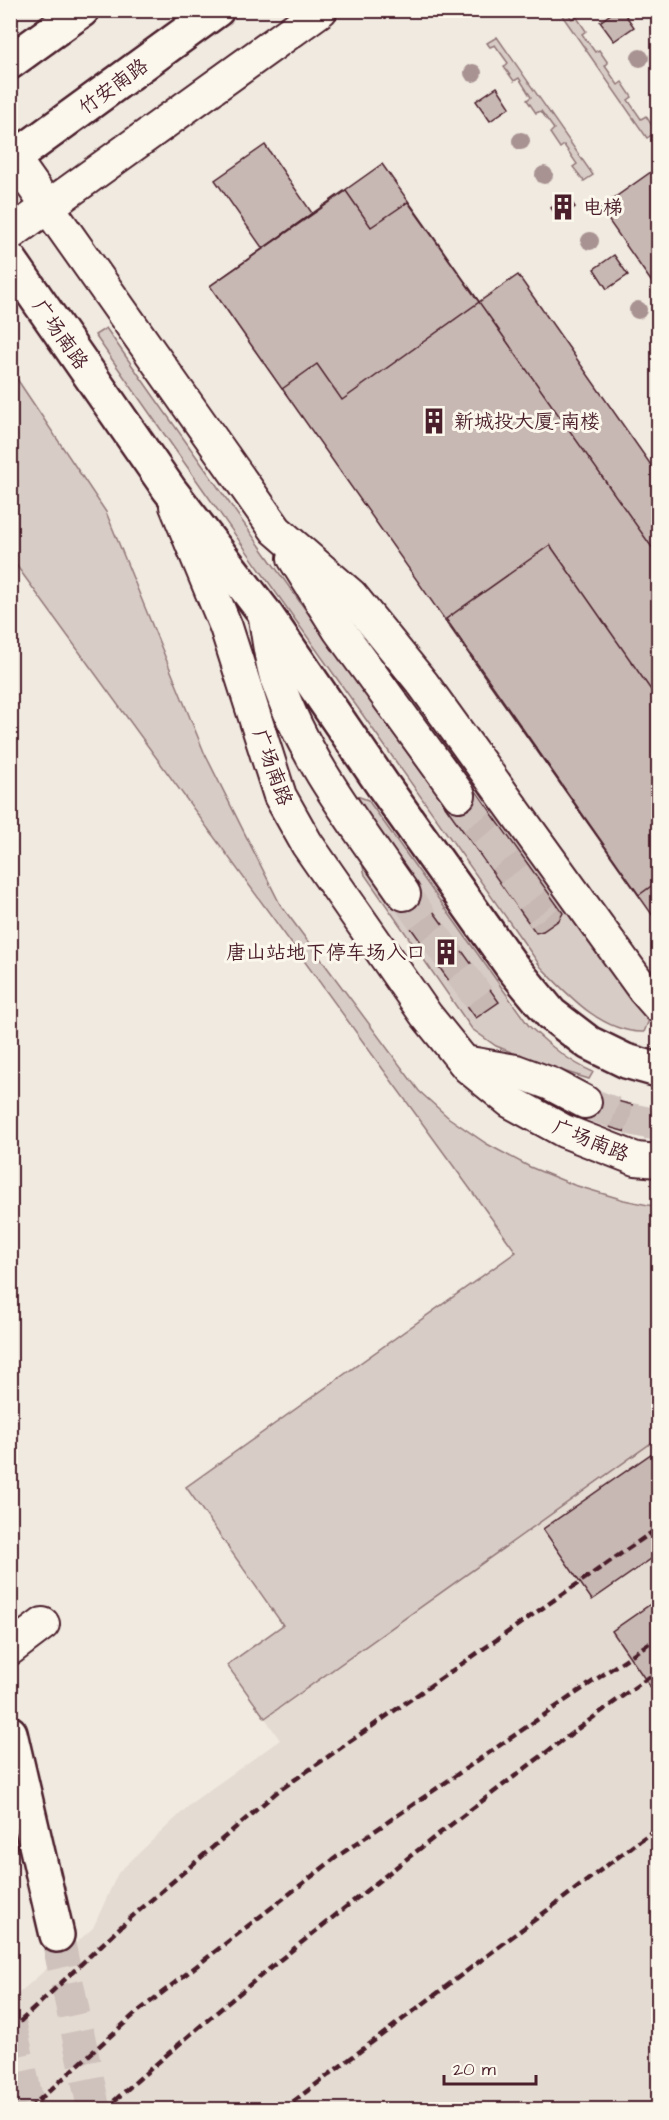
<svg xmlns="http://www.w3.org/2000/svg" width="669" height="2120" font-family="'Architects Daughter','LXGW WenKai TC',sans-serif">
  <rect width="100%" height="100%" fill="#f0eae0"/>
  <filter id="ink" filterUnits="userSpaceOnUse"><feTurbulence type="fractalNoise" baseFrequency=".0167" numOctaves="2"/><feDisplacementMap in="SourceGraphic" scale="12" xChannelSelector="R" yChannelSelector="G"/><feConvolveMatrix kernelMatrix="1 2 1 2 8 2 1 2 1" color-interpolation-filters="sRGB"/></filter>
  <g filter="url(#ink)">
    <!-- built -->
    <polygon fill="#e4dbd2" points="658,1438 658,2109 11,2109 10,2001 93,1928 118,1873 194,1801 280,1740 265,1718"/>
    <!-- green -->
    <g fill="#d8ccc6" stroke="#917678" stroke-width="1.5">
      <polygon points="559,11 566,11 572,19 576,16 586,31 582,34 595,52 599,50 608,63 605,66 618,85 622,82 632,97 628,100 641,119 646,116 656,132 647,138"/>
      <polygon points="497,37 593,175 584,181 573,167 577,164 564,145 560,148 550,133 554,129 541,111 536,113 527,100 531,97 519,78 514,81 504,67 508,63 495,45 490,47 487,43"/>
      <path d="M106,328C217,488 332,646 445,805L480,780L649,1020L644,1032C602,1033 568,995 541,967C393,756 242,547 95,335Z"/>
      <polygon points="11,370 106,512 204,752 280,904 419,1091 449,1118 487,1144 530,1167 574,1185 624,1200 658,1207 658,1438 265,1718 227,1665 283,1625 186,1487 516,1252 11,558"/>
      <path d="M354,795L368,800L529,1026C549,1045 568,1061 593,1072L589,1079L544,1065L496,1046L472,1029L365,875L363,867L375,869Z"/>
    </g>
    <!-- building -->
    <g fill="#c8b8b3" stroke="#4a1f2b" stroke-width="1.5">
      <polygon points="616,10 622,10 634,27 614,41 600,22"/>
      <polygon points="497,87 510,107 490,121 476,101"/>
      <polygon points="265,145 312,213 263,249 215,180"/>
      <polygon points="382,164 658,555 658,923 210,286"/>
      <polygon points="658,167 658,291 600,208"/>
      <polygon points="346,191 371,227 408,202 479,302 342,400 317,364 282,389 210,286"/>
      <polygon points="567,196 575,207 559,219 551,208"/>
      <polygon points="614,255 628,275 607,289 594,269"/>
      <polygon points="518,275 658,475 658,556 479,302"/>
      <polygon points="550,545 658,700 658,881 639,895 446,619"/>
      <polygon points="472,786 563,913 559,920 543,931 536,933 445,806"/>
      <polygon points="415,886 499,1002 476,1018 392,902"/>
      <polygon points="590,1089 621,1102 658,1111 658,1139 647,1138 612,1128 581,1115"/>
      <polygon points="658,1449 658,1554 592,1600 543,1529"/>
      <polygon points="658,1599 658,1698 612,1631"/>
    </g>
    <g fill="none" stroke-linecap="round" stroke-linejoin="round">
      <!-- minor-tunnel -->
      <g stroke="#cfc1bc" stroke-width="32" stroke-dasharray="32 16" stroke-linecap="butt">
        <polyline points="459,795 544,918"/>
        <polyline points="404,894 484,1005"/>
        <polyline points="585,1102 630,1119 658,1125"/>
      </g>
      <!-- major-tunnel -->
      <g stroke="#cfc1bc" stroke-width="33" stroke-dasharray="33 16" stroke-linecap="butt">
        <polyline points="57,1935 94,2110"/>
        <polyline points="10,2024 29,2110"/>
      </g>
      <!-- minor casing -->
      <g stroke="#4a1f2b" stroke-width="36">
        <g id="minor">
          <polyline points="10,157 14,159 276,530 351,595 423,684 644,990 658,1006"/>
          <polyline points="10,234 321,10"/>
          <polyline points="176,506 226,627 280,796 307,844 426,1015 468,1067 511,1102 564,1131 636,1159 658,1161"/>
          <polyline points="294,558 339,630 459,795"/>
          <path d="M264,612C268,634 270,659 277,680C304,759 357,826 404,894"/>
          <polyline points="464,1062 516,1071 551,1084 585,1102"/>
          <polyline points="10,1649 43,1624"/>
        </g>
      </g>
      <!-- major casing -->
      <g stroke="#4a1f2b" stroke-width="38">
        <g id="major">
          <polyline points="10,62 82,10"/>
          <polyline points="10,161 217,10"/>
          <polyline points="10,260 169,489 264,612 382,784 513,968 551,1014 589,1043 626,1061 658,1070"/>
          <polyline points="10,1733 57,1935"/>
        </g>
      </g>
      <!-- minor -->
      <use href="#minor" stroke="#fbf7ec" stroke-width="32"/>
      <!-- major -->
      <use href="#major" stroke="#fbf7ec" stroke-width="33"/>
      <!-- rail -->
      <g stroke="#4a1f2b" stroke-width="4.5" stroke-dasharray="9 4.5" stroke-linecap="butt">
        <polyline points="10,2031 128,1920 277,1792 658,1528"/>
        <polyline points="28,2110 136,2013 338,1856 658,1637"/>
        <path d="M104,2110C211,2014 323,1924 436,1836C510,1780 582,1724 658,1671"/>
        <polyline points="282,2110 658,1827"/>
        <polyline points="645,2110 658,2100"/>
      </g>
    </g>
    <!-- trees -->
    <g fill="#a89292">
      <circle cx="640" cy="58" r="9"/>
      <circle cx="473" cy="73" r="9"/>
      <circle cx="521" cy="141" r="9"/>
      <circle cx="544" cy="175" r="9"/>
      <circle cx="590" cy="241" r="9"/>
      <circle cx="638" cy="310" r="9"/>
    </g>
  </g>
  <!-- icons -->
  <defs>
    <g id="building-bare" transform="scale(2.07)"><path d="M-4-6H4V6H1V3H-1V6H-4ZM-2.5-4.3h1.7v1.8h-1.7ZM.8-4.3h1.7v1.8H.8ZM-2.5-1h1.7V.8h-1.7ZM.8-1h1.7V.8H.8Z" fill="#4a1f2b" stroke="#fbf7ec" stroke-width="2.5" paint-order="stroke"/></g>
  </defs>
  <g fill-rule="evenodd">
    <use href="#building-bare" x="563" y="207"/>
    <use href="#building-bare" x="434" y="421"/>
    <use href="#building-bare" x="446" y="952"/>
  </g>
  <g text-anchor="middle" stroke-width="6" stroke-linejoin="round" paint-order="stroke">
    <!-- street labels -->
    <g font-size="20" fill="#4a1f2b" stroke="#fbf7ec">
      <text transform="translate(113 86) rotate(-36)" y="7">竹安南路</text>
      <text transform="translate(61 334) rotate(55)" y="7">广场南路</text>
      <text transform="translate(273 767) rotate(70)" y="7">广场南路</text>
      <text transform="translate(591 1140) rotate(22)" y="7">广场南路</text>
    </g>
    <!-- poi labels -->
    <g font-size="20" fill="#4a1f2b" stroke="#fbf7ec" text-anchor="start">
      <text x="583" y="214">电梯</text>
      <text x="454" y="428">新城投大厦-南楼</text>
      <text x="426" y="959" text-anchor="end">唐山站地下停车场入口</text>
    </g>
  </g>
  <!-- margin -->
  <rect width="669" height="2120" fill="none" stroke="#fbf7ec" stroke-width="36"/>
  <rect x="18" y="18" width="633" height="2084" fill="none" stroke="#4a1f2b" stroke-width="2" filter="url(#ink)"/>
  <!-- scale -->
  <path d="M444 2075v9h92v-9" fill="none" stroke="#4a1f2b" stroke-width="3"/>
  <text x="453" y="2075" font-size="18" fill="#4a1f2b" stroke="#fbf7ec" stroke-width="4.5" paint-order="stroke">20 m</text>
</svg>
